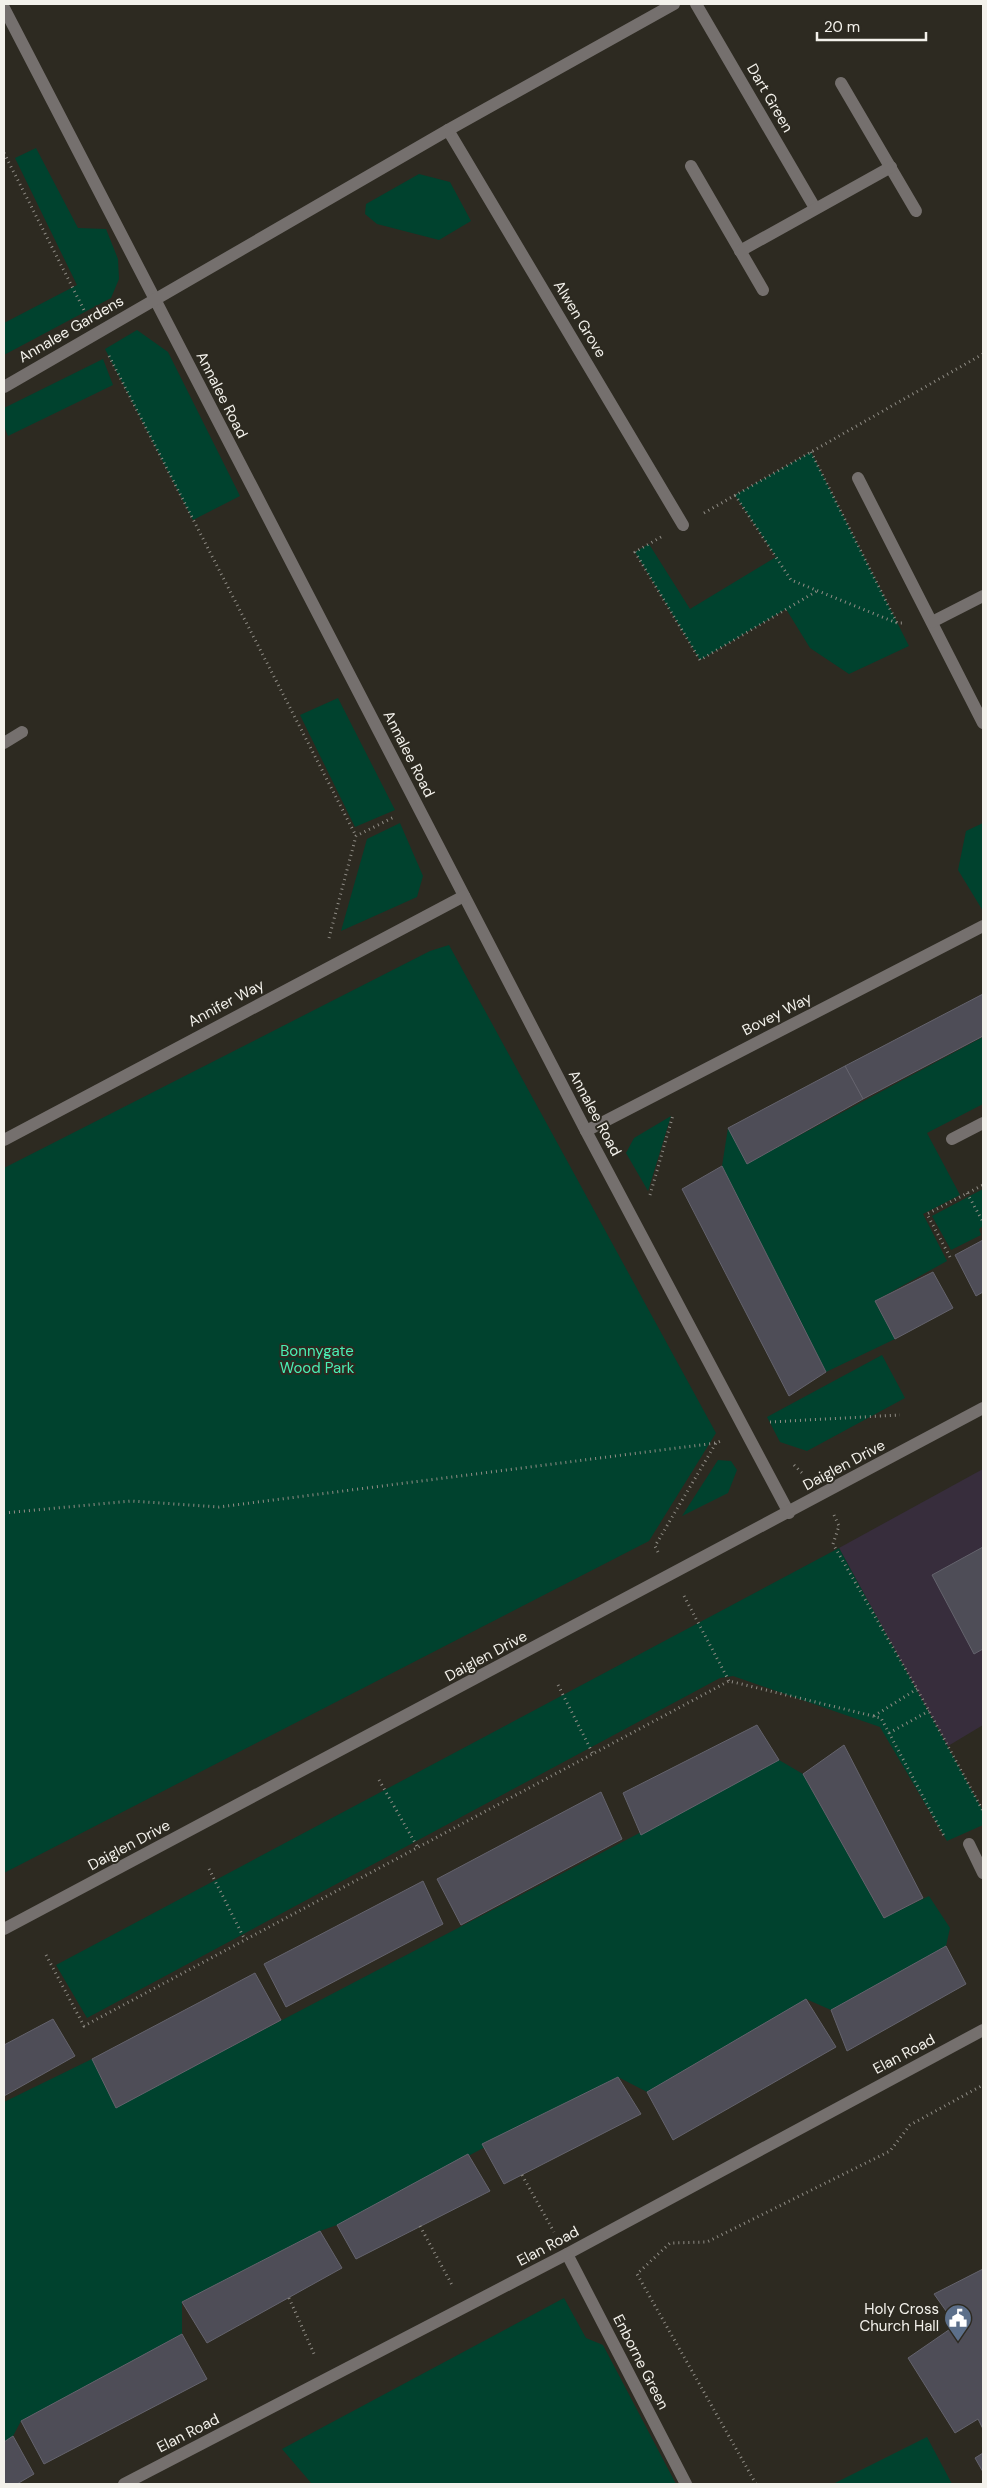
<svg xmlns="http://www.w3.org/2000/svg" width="987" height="2488" font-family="'DM Sans',sans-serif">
  <rect width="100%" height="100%" fill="#2d2a21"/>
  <!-- commercial -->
  <polygon fill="#372d3c" points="983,1469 983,1725 948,1746 839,1548"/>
  <!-- green -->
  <g fill="#00422e">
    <polygon points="36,148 78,228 106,229 118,259 119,279 111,298 4,355 4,323 77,285 15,158"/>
    <polygon points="419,174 450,182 471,221 439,240 377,224 365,214 366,204"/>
    <polygon points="137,330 168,352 240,496 193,520 105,349"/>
    <polygon points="103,359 113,385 8,436 4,426 4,408"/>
    <polygon points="811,452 909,646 849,674 810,648 786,609 700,660 635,552 649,544 690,609 776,557 735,495"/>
    <polygon points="338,698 395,810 355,827 300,715"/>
    <polygon points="400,823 423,876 417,897 341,931 367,839"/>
    <polygon points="983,823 983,911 958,870 966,831"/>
    <polygon points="449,945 716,1433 649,1541 4,1873 4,1168 430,951"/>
    <polygon points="983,1037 983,1104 927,1133 960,1195 923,1214 947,1261 875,1301 895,1339 826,1372 722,1166 728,1128 748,1163"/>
    <polygon points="671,1116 648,1191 626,1153 634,1138"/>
    <polygon points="983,1189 983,1226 979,1229 981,1235 951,1250 932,1216"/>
    <polygon points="882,1355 905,1398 807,1451 780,1442 767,1417"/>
    <polygon points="718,1460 731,1461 737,1470 728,1493 682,1516"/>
    <polygon points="839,1548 983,1811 983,1825 947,1841 880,1727 733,1676 720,1678 87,2018 56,1965"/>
    <polygon points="779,1760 803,1774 884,1918 929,1896 950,1928 946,1946 831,2010 806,1999 647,2092 618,2077 337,2225 320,2231 182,2302 182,2334 21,2421 13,2436 4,2442 4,2102 92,2059 116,2107"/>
    <polygon points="564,2298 586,2338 603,2345 676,2484 312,2484 282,2449"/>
    <polygon points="927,2437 952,2484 833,2484"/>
  </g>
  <!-- building -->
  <g fill="#4e4d57" stroke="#64636d">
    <polygon points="983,994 983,1036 863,1099 845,1066"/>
    <polygon points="845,1066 863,1099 747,1164 728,1128"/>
    <polygon points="722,1166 826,1372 789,1396 682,1189"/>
    <polygon points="983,1240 983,1292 976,1296 955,1255"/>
    <polygon points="933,1272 953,1308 895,1339 875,1301"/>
    <polygon points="983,1547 983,1649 974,1654 932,1575"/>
    <polygon points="757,1725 779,1760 641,1835 623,1793"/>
    <polygon points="844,1745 923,1898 884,1918 803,1774"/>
    <polygon points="601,1792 622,1839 461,1925 437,1879"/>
    <polygon points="423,1881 443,1924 286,2007 264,1964"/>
    <polygon points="946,1946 966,1984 847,2051 831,2010"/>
    <polygon points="255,1973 281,2020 116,2108 92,2059"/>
    <polygon points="806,1999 836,2047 673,2140 647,2092"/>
    <polygon points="53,2019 75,2056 4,2096 4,2045"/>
    <polygon points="618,2077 641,2114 504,2184 482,2144"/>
    <polygon points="468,2154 490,2191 356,2259 337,2225"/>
    <polygon points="320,2231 342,2268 207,2343 182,2302"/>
    <polygon points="983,2269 983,2429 978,2419 955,2433 908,2358 956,2325 934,2294"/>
    <polygon points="182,2334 207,2379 44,2464 21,2421"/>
    <polygon points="13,2436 34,2474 17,2484 4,2484 4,2442"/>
    <polygon points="983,2453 983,2472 975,2458"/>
  </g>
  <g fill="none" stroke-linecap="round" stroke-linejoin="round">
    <!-- path -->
    <g stroke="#908d86" stroke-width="3" stroke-dasharray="1 4" stroke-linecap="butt">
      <polyline points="4,153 84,310"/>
      <polyline points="109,356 356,836"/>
      <polyline points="811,452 897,623"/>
      <polyline points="735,495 791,580 897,623 903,623"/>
      <polyline points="704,513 983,354"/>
      <polyline points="661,537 635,552 700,660 817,591"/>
      <polyline points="329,938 356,836 394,817"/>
      <polyline points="967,1193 983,1222"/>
      <polyline points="650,1195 673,1115"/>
      <polyline points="950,1257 927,1214 983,1185"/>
      <polyline points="770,1422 900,1415"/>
      <polyline points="794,1465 804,1475"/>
      <polyline points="4,1513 131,1501 219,1507 716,1443 723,1440"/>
      <polyline points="834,1515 839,1526 833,1544 917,1689 983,1811"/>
      <polyline points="658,1552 655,1546 716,1443"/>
      <polyline points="684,1596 729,1681"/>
      <polyline points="558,1685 593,1754"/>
      <polyline points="874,1716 917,1689"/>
      <polyline points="889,1733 929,1711"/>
      <polyline points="379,1780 418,1848"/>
      <polyline points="209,1869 245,1940"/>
      <polyline points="46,1955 84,2026 729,1681 881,1718 944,1836"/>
      <polyline points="522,2175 554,2232"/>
      <polyline points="420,2226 452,2285"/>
      <polyline points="289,2298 315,2356"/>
      <polyline points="756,2484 637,2274 670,2243 707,2242 890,2151 910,2125 983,2085"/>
    </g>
    <!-- minor -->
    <g stroke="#75706e" stroke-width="12">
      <polyline points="696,4 815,208"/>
      <polyline points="4,8 586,1131 789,1513"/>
      <polyline points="841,83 916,211"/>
      <polyline points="448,130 683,525"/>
      <polyline points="691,166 763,290"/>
      <polyline points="740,251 891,167"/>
      <polyline points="4,387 448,130 674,4"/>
      <polyline points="858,478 983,723"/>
      <polyline points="932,622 983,596"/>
      <polyline points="4,743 22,732"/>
      <polyline points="586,1131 983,926"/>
      <polyline points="952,1139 983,1123"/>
      <polyline points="4,1140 464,896"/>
      <polyline points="969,1844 983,1873"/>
      <polyline points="4,1929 983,1408"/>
      <polyline points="567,2254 686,2484"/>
      <polyline points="124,2484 567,2254 983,2030"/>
    </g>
  </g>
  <!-- icons -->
  <defs>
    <g id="civic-pin" transform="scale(1.4375)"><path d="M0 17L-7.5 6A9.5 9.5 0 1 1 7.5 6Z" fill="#5c6f8a" stroke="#2d2a21"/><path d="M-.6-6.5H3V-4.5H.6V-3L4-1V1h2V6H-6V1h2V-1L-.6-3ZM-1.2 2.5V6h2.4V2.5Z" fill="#fff"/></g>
  </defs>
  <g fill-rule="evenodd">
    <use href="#civic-pin" x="958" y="2318"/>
  </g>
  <g text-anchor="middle" stroke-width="4" stroke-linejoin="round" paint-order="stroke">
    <!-- street labels -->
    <g font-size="15" fill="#f3f1eb" stroke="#2d2a21">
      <text transform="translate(770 98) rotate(60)" y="5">Dart Green</text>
      <text transform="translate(580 319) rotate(59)" y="5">Alwen Grove</text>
      <text transform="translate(71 329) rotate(-30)" y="5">Annalee Gardens</text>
      <text transform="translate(222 395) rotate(63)" y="5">Annalee Road</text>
      <text transform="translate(409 754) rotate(63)" y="5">Annalee Road</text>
      <text transform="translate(226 1003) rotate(-28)" y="5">Annifer Way</text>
      <text transform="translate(777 1014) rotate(-27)" y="5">Bovey Way</text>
      <text transform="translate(595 1113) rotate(62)" y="5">Annalee Road</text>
      <text transform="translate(844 1465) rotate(-28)" y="5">Daiglen Drive</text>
      <text transform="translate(486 1656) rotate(-28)" y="5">Daiglen Drive</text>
      <text transform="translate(129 1845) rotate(-28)" y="5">Daiglen Drive</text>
      <text transform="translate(904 2054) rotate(-28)" y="5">Elan Road</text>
      <text transform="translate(548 2246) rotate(-28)" y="5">Elan Road</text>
      <text transform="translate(641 2362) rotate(63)" y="5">Enborne Green</text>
      <text transform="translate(188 2433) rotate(-27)" y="5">Elan Road</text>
    </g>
    <!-- park labels -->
    <g font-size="15" fill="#4af0b5" stroke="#2d2a21">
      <text x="317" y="1356">Bonnygate<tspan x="317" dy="17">Wood Park</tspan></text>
    </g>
    <!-- poi labels -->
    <g font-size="15" fill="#f3f1eb" stroke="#2d2a21" text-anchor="end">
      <text x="939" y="2314">Holy Cross<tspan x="939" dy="17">Church Hall</tspan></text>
    </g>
  </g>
  <!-- border -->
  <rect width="987" height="2488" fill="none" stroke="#f3f1eb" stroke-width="10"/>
  <!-- scale -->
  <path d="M817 32v8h109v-8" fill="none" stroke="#f3f1eb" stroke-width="2.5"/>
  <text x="824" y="32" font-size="15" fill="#f3f1eb" stroke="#2d2a21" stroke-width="4" paint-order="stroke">20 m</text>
</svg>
